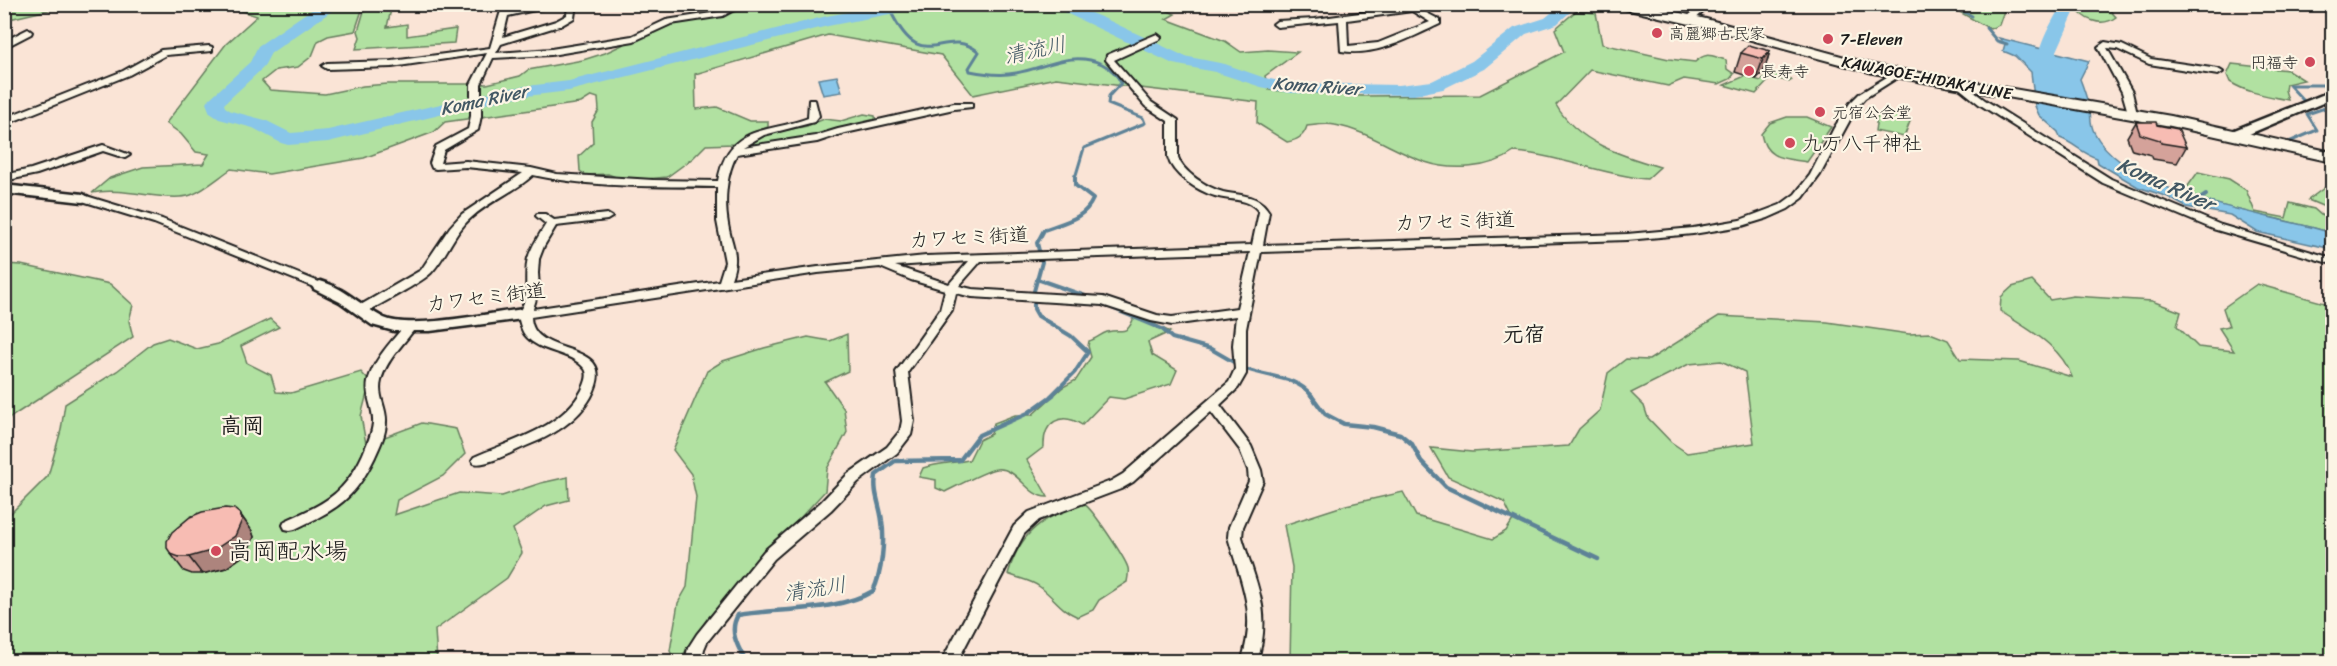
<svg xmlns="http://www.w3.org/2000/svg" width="2337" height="666" font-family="Sriracha,'Klee One',sans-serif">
  <rect width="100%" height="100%" fill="#fae4d6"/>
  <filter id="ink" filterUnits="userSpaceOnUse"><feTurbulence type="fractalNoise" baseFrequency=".0167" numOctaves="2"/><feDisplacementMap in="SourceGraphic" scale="12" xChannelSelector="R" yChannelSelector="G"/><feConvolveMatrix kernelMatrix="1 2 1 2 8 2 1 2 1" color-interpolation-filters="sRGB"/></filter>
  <g filter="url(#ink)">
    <!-- green -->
    <g fill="#b1e1a1" stroke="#667e5e" stroke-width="1.5" fill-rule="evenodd">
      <polygon points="5,4 70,4 70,5 5,20"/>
      <path d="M835,4L1156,5L1175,14L1166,19L1225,41L1241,52L1268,50L1298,52L1265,76L1269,90L1362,96L1480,95L1564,52L1555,29L1576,11L1596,13L1602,44L1669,59L1695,62C1707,51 1711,56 1726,60L1727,69L1734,74L1730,79L1719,84L1684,79L1668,86L1590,70L1556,105C1577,142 1622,156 1660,167L1647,179C1602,175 1560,155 1514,152C1490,169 1452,171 1425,162C1394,151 1367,131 1335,125C1327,123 1316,125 1307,126C1304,136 1298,140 1287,142L1257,123L1258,102L1056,78L973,95L941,55L828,35L695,74L696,109L717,107L750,121H768V127L754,132L733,144L706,145L693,158L667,177L626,181L608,174L586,175L580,171L579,156L593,143L592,122L599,110L598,98L592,96L581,103L445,122L434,132L364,158L269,174L231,169C219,177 205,190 191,195C169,203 122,186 92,193L110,178L143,167L203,164L209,154L196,152L181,134L166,123L226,44L257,16L235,9L237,5H392L387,27L407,24V36L456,29L454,43L356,49L360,37L358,31L364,11L370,10H362L355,31L328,36L318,41L312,56L298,67L276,70L262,81L270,90L325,94L363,86L388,84H487L520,76L528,70L583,60L605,53L669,23L761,7L826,8Z"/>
      <polygon points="1947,5 2006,5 1999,25 1990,29"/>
      <path d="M2074,5H2105L2116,17C2102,28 2082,20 2074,5Z"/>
      <path d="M2232,64L2288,70L2304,80L2286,84L2285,90L2288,100C2269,96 2247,93 2230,82L2227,75Z"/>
      <polygon points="1769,72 1792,80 1789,82 1772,77 1756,94 1724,85 1745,76 1761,81"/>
      <polygon points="1883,111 1911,119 1904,137 1875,131 1877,117"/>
      <polygon points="864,114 875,116 876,122 816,137 744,147 750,140 762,135 807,126 824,119 841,121"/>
      <path d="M1787,117H1807L1831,127L1807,162C1784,158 1766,160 1761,134L1770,123Z"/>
      <path d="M2198,172L2229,179L2246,190L2255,212L2286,218L2290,203L2314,209L2321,215L2332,219V233C2283,218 2232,212 2183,193Z"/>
      <polygon points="2332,182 2332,210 2308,200"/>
      <polygon points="5,264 21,265 110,284 133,305 129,321 133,337 5,421"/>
      <path d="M2032,281L2050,300L2073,296L2152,301L2181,312L2177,326L2198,347L2234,351L2219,328L2229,326L2223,308L2257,284L2332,305V661H1290L1292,567L1284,525L1346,505L1403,492L1416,516L1493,539L1506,531L1513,520L1504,502L1448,477L1431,448L1472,452L1569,446L1579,429L1600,410L1608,373L1626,359L1649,360L1719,316L1827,322L1909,334L1930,333L1948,340L1960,359L2019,361L2072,377C2061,345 2027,329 2000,311L2001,297L2012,287ZM1721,361L1745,372L1754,443L1687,453L1671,442L1648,418L1644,406L1631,393L1689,364Z"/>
      <path d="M1134,317L1142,318L1170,332L1148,342L1152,355L1177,370L1171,384L1124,399L1109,397L1082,425C1061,411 1043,422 1044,447L1027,460L1048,497C1027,498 1018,466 996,469C987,470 955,487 945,492L936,488V480L919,477L923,468C938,463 954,463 969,460L979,440L991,434L994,423L1015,415H1032L1063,387L1076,380L1091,357L1088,346L1089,341C1096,339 1101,334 1107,332C1122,328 1127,337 1134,317Z"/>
      <polygon points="270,319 279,327 241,346 247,363 271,375 276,392 291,393 361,372 370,382 361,416 366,444 422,423 456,429 465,454 443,476 397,500 394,515 459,493 502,496 541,483 568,477 569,500 546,506 513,529 522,553 507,578 435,630 437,661 5,662 5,519 48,476 61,430 65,404 117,371 153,343 168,338 197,349 218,344"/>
      <polygon points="847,334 848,371 825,382 844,409 847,432 827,469 825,491 707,619 679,661 675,661 670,651 678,603 687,587 696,497 691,474 673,450 707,371 723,361 764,348 808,337 830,341"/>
      <path d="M1084,504C1092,508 1125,558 1128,568C1129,572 1128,577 1127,582L1099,600L1093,610L1078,617C1058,608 1056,599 1040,587C1031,580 1019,579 1008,574C1020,531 1044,516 1084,504Z"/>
    </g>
    <!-- water -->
    <g fill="#89c6e9" stroke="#5d8297" stroke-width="1.5">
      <path d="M1999,38L2089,61L2080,79C2084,89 2087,99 2090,110C2091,118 2090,124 2094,132C2128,197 2267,213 2332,233V249L2257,232L2230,215L2186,207L2168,197L2138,187L2098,163L2097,158C2083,154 2074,143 2060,138L2058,132L2039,115L2035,106L2031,72L2015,56L2003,51L2005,44Z"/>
      <polygon points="837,76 842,92 823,95 818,79"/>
    </g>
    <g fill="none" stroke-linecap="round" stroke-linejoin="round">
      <!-- stream-far2 -->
      <g stroke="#5d8297" stroke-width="3">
        <polyline points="1949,4 1972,16"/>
        <path d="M890,10C923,79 942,23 979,52L969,68L970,71C985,74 1001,76 1016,73C1046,68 1071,50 1102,64C1110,68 1117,74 1121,83L1109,96L1108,104L1143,118L1145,123L1084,148L1075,178"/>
        <polyline points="1986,28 1997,41 2007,44"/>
        <polyline points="2304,101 2289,85 2332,85"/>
        <polyline points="2289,142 2317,130 2307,114 2325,108"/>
      </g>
      <!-- stream-far1 -->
      <g stroke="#5d8297" stroke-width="4">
        <polyline points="2197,201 2206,195"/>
        <polyline points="1037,279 1091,298"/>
        <polyline points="1102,304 1162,329 1172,338 1211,349 1237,364"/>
        <path d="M1243,368C1265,377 1298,376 1312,396"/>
        <path d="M1051,396L1075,372L1088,352L1071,336L1038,316L1034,309V291L1042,262L1037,243L1044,230C1063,222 1084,220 1093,199L1075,185V176"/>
      </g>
      <!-- stream -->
      <g stroke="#5d8297" stroke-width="4.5">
        <polyline points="1311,395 1325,414 1344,424 1373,427 1400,434 1412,444 1421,461 1446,487 1598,559"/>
        <path d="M746,662C738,647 728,631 738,615C778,608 838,612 873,591C882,573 885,541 882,521C880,504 873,493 876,475L895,461L960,460L979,435L1028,413L1053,395"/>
      </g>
      <!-- river -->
      <g fill="#89c6e9" fill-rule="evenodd">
        <polygon points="322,4 342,4 271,53 263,68 224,104 225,107 231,111 265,120 291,133 328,130 510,88 569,81 827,16 889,4 923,4 916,9 828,26 569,91 510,98 328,142 288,145 281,143 253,128 219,119 210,113 206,103 209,99 250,62 258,46 303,15"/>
        <polygon points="1047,4 1069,4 1108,20 1184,56 1225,64 1265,78 1290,83 1399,85 1432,81 1472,61 1514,28 1545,18 1562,4 1579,4 1557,24 1526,34 1484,69 1443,89 1414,95 1290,93 1261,87 1215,72 1173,64"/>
        <path d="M2062,4H2078L2057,51V81L2054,85H2042C2027,61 2050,25 2062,4Z"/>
      </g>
      <!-- minor casing -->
      <g stroke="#1c1c1c" stroke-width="4">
        <g id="minor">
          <path d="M503,4H511L509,11L542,4H562L508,16L503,37L556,21L567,15L568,4H576L574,18L562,25L501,44L496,53L551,49L632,36L666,20L718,12L733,4H745L723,16L671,24L634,41L551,55L493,58L481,84V116L478,130L444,150L440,163L466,161L531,168L557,174L653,180L718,181C728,124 766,134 808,118L809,100H815L819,116L814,122L764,135L743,147L815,136L838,129L954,103H972V107L954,109L841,134L817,142L737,154C726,174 724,201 728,224C732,248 740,254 731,279L818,267L926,256L1252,245L1259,212C1249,197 1230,201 1215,196C1198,191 1172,175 1168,157V121L1145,106L1106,60L1107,55L1157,34L1161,37L1160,39L1114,60L1151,102L1178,120V157C1182,172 1208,188 1223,192C1241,196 1259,194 1269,212L1263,245L1627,234L1693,228L1740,220L1780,205L1795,194L1810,175L1834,128L1850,103L1859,94L1895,72L1898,71L1903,74L1865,98L1857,107L1820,175L1803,198L1788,209L1768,218L1742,226L1693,234L1627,240L1261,252L1246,329V374L1238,388L1220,405L1251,446L1261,470L1263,481L1243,527L1242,537C1256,584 1273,612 1257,662H1241C1258,612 1241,584 1228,537L1229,527L1249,481L1248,470L1240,450L1211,412L1133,482L1121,489L1039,520L1024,534L957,662H941L1014,526L1029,512L1111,481L1123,474L1229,382L1235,369L1233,345L1236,316L1172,325L1151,321L1102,305L972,297L956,293L952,310L908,372L914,421L911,435L897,453L858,482L831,510L774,559L707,642L704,649L701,662H685L688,648L697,634L764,551L821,502L848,474L887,447L900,431L902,421L896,372L940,310L945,290L911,280L880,267L818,273L531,317C532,361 623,337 591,397C577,422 551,436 526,446C514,451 485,467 474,463L472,460L474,457C512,440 561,429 582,390C585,384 589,375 585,369C570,350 540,354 525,335C520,328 520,321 517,314C532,298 523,278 528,258C532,246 539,235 546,224L536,216L537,214H545L554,220L607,214L612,217L607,220L556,226L544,246L539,259L538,273L539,289L533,309L719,281L725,262L717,221V187C657,186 592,188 533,175C515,192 491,200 472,217C454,232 447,256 431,273C418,285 383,302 367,312H359L357,309L359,306L421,270L450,227L462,214L523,173L466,167L436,169L432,168L430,163L436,146L468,129L471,116V84L487,53L392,67L327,69L322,66L327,63L392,61L490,48ZM1250,252L1237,308L1172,317L1157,315L1103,297L972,289L959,286L981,261ZM969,261L949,284L895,266Z"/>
          <path d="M1426,4H1452L1421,10L1440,20V24C1410,38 1375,57 1341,51L1339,21L1277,27L1273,24L1277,21L1315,19ZM1412,11L1430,22L1378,43L1348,46L1347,20Z"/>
          <polygon points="1702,4 1712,4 1693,21 1687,21 1687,17"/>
          <polygon points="28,29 32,32 31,34 4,48 4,41"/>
          <polygon points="2105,42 2122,45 2151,59 2218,69 2223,72 2218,75 2149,64 2117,49 2107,48 2132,92 2137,114 2132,117 2129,116 2122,92 2098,47"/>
          <polygon points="209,46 212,47 212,51 166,55 129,75 4,125 4,118 123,71 161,50"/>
          <polygon points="1961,82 1985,100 2111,179 2221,225 2332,258 2332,264 2213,229 2103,183 1979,104 1958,87 1958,83"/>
          <polygon points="103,145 130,155 125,158 103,151 37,174 4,181 4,175 31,169"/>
          <polygon points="83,195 162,219 324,284 326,286 320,290 316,288 154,223 79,200 78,198 79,196"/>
          <path d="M410,323L416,327C404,344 386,360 381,381C377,396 387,408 386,422C386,434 380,446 375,457C354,500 337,509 295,529L290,530L285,529L283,525L285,521C325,503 344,495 363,454C367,444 372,434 373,423C374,409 365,397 368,382C373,360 392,341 406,324Z"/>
        </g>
      </g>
      <!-- tertiary casing -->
      <g stroke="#1c1c1c" stroke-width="5">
        <g id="tertiary">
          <polygon points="2332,91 2332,99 2242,137 2237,138 2230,134 2232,131"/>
          <polygon points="4,185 83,194 90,198 83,202 4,193"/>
          <path d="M320,281C346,288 362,307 384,318C411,330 492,313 523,309L531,314L523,319L430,331H394L372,325L340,302L314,289L312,286Z"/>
        </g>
      </g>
      <!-- primary casing -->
      <g stroke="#1c1c1c" stroke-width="4">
        <polygon id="primary" points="1615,4 1642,4 1706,19 1874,65 2171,116 2332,152 2332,162 2171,126 1873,73 1703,27 1616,7"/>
      </g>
      <!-- minor -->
      <use href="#minor" fill="#fcf5e5" fill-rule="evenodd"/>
      <!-- tertiary -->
      <use href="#tertiary" fill="#fcf5e5" fill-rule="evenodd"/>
      <!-- primary -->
      <use href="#primary" fill="#fcf5e5" fill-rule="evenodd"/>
    </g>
    <!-- wall -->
    <g fill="#d4a29a" stroke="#1c1c1c" stroke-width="1.5">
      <polygon points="1770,51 1764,71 1756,79 1735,72 1741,53"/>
      <polygon points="2136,122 2186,147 2177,163 2153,159 2151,155 2132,150 2127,137"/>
      <polygon points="240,514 252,531 254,537 247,553 226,568 202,574 192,574 184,571 171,554"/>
    </g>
    <!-- shaded-wall -->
    <g fill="#ad847d" stroke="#1c1c1c" stroke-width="1.5">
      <polygon points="1770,51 1764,71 1756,79 1763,59"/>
      <polygon points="240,514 252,531 254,537 247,553 226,568 202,574 189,557"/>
    </g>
    <!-- building -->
    <g fill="#f7bcb3" stroke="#1c1c1c" stroke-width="1.5">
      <polygon points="1749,45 1770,51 1763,59 1741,53"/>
      <polygon points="2136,122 2156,122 2157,125 2178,129 2186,147 2161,143 2160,140 2140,134"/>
      <polygon points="225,508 234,509 240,514 242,520 235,536 214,550 189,557 179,557 171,554 167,548 167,541 172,532 190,517 202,512"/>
    </g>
  </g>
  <!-- markers -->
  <g fill="#d1495b" stroke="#fcf5e5" stroke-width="2">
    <circle cx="1657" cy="33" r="6"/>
    <circle cx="1828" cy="39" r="6"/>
    <circle cx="2310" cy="62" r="6"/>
    <circle cx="1749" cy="71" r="6"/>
    <circle cx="1820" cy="112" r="6"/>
    <circle cx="1790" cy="143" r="6"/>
    <circle cx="216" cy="551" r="6"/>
  </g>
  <g text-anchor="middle" stroke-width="4.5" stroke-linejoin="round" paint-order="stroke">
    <!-- far-poi labels -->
    <g font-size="16" fill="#1c1c1c" stroke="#fcf5e5" text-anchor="start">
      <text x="1669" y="39">高麗郷古民家</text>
      <text x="1840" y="45">7-Eleven</text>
      <text x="2298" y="68" text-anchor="end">円福寺</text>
      <text x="1761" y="77">長寿寺</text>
      <text x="1832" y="118">元宿公会堂</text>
    </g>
    <!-- far-street labels -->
    <g font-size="16" fill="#1c1c1c" stroke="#fcf5e5">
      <text transform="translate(1927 77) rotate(11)" y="6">KAWAGOE-HIDAKA LINE</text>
    </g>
    <!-- far-water labels -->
    <g font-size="18" font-style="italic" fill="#425864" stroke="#fcf5e5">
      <text transform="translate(1317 86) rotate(4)" y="6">Koma River</text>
      <text transform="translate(484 100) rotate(-12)" y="6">Koma River</text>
    </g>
    <!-- poi labels -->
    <g font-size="20" fill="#1c1c1c" stroke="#fcf5e5" text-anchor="start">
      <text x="1802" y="150">九万八千神社</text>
    </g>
    <!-- street labels -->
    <g font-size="20" fill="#1c1c1c" stroke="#fcf5e5">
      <text transform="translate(1455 221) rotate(-2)" y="7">カワセミ街道</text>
      <text transform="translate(969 237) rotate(-3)" y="7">カワセミ街道</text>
      <text transform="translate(486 297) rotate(-7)" y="7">カワセミ街道</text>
    </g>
    <!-- water labels -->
    <g font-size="21" font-style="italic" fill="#425864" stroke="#fcf5e5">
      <text transform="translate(1035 50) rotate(-12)" y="7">清流川</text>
      <text transform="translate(2166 184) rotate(24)" y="7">Koma River</text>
      <text transform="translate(815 589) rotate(-9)" y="7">清流川</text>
    </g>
    <!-- neighbourhood labels -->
    <g font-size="21" font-weight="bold" fill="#1c1c1c" stroke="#fcf5e5">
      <text x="1524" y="341">元宿</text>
    </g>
    <!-- quarter labels -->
    <g font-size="22" font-weight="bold" fill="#1c1c1c" stroke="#fcf5e5">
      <text x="242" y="433">高岡</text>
    </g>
    <!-- near-poi labels -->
    <g font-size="24" fill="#1c1c1c" stroke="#fcf5e5" text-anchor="start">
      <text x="228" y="559">高岡配水場</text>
    </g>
  </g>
  <!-- margin -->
  <rect width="2337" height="666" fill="none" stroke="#fcf5e5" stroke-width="24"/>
  <rect x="12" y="12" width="2313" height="642" fill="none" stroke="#1c1c1c" stroke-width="2" filter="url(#ink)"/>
</svg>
